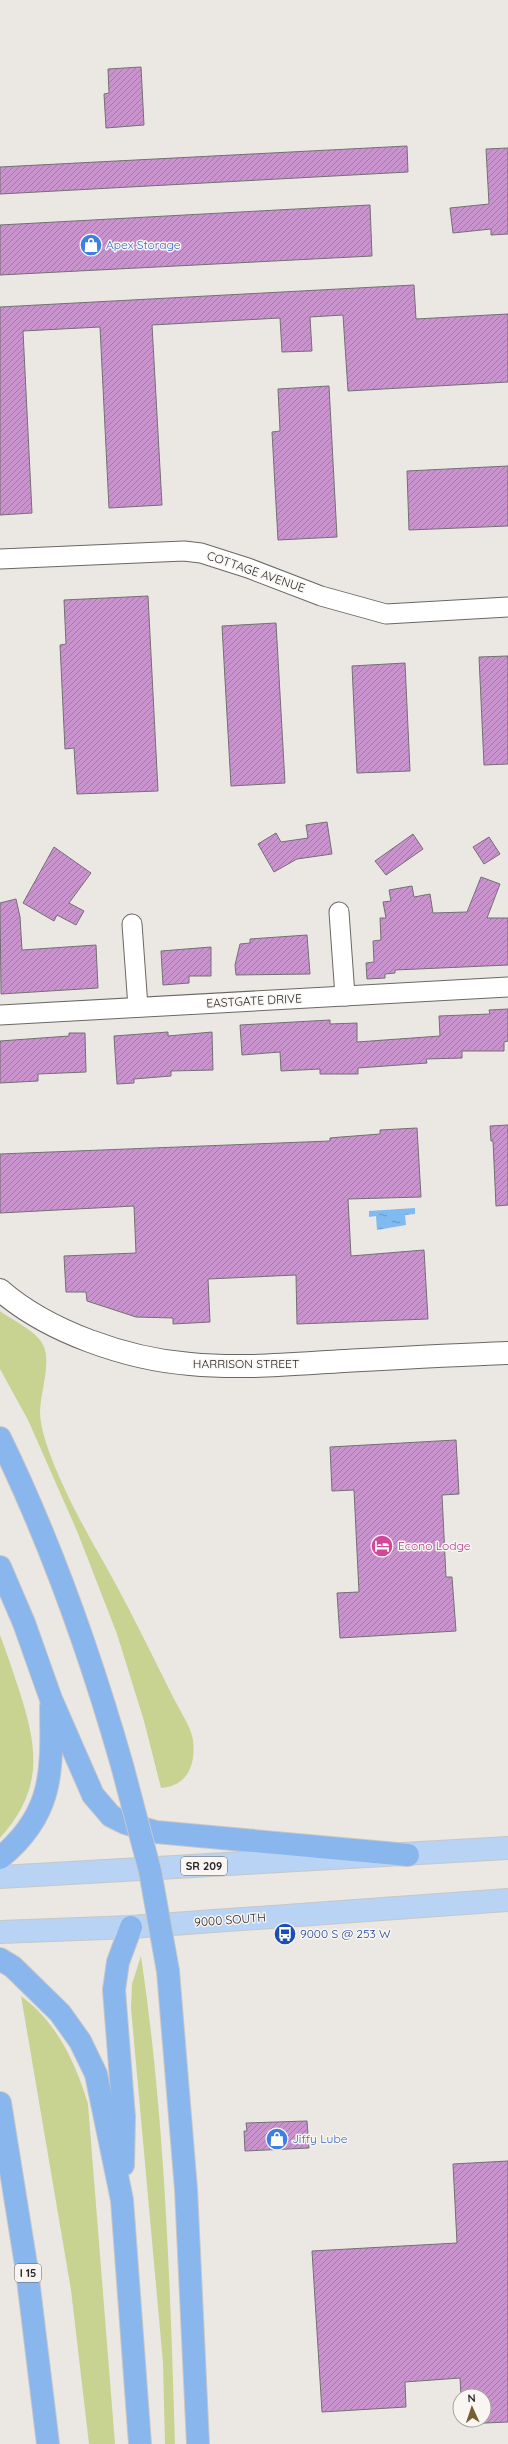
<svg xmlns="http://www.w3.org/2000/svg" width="508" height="2444" font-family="Quicksand,sans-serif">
  <defs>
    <pattern id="water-ripples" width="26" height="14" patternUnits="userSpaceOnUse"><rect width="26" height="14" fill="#7fbaf1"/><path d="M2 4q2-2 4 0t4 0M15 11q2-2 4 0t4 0" fill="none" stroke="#6897c3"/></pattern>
    <pattern id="building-hatch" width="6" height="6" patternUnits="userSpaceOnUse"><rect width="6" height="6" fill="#c994ce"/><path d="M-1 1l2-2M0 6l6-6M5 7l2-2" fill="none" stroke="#a379a7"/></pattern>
  </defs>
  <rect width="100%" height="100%" fill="#ebe8e4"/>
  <!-- green -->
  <g fill="#c8d392">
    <path d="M0,1311C13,1321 38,1331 44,1347C51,1364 40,1394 40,1413C41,1449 81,1523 99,1554C126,1601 149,1649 173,1697C179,1709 191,1727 193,1740C196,1764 188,1786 161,1788L144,1721L117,1634L77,1531L28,1420L0,1369Z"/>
    <path d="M0,1635C7,1653 13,1672 19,1690C38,1748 44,1789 0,1838Z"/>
    <path d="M141,1956C165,2117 170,2281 175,2444H165L163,2363L131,2008L132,1984Z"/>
    <path d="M21,1996C57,2023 75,2061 88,2104L115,2444H89L71,2290Z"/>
  </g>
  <!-- water -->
  <polygon fill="url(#water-ripples)" points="415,1208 415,1214 405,1215 406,1225 377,1230 376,1216 369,1217 369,1211"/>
  <!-- building -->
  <g fill="url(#building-hatch)" stroke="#737073">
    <polygon points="141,67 144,125 106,128 104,94 109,93 108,69"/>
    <polygon points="407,146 408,172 0,194 0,167"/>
    <polygon points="508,148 508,234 491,235 491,229 453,233 450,208 489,204 486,149"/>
    <polygon points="370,205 372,256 0,275 0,225"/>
    <polygon points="414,285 416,319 508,314 508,382 348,391 343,315 310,317 312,351 282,352 280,318 152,325 162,505 109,508 100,327 23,331 32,513 0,515 0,307"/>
    <polygon points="329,386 337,537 278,540 272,432 280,431 278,389"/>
    <polygon points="508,466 508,526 409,530 407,471"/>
    <polygon points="148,596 158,791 77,794 74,748 65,749 60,645 66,644 64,600"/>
    <polygon points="276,623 285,783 231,786 222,626"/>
    <polygon points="508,656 508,764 484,765 479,657"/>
    <polygon points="405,663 410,771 357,773 352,666"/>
    <polygon points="327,822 332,854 297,859 274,872 258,844 276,833 281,842 308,838 306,825"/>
    <polygon points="413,834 423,849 386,875 375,861"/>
    <polygon points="489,837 500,854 484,864 473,847"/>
    <polygon points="54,847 91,873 69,903 84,911 76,925 57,915 54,921 23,903"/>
    <polygon points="481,877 500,884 487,918 508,918 508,965 395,970 395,973 385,974 385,978 367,979 366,963 374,962 373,941 381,940 380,918 386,918 383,902 391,901 389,890 412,886 414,897 430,894 433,913 467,912"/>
    <polygon points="16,899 20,917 22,950 96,945 98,988 1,994 0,903"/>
    <polygon points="307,935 310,974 236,975 235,965 240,944 250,943 250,939"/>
    <polygon points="211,947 211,976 189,976 189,983 163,985 161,951"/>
    <polygon points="508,1009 508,1041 504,1042 504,1051 462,1051 462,1058 426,1059 427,1063 358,1068 358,1074 320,1074 320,1069 281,1071 280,1052 242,1055 240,1025 330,1020 330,1024 357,1023 357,1042 440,1036 439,1016 490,1014 489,1010"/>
    <polygon points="168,1032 168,1036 212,1032 213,1070 171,1071 171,1076 134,1079 134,1083 117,1084 114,1036"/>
    <polygon points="69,1033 85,1033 86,1072 38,1074 38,1081 0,1083 0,1041 69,1036"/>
    <polygon points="508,1125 508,1205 496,1206 493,1141 491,1141 490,1126"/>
    <polygon points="417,1128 421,1197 348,1199 351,1256 424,1250 428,1319 297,1324 296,1275 208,1279 210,1322 173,1324 173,1318 136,1317 87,1301 86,1292 66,1292 64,1256 136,1253 134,1206 0,1213 0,1154 330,1141 330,1138 341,1137 380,1134 380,1130"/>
    <polygon points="456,1440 459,1494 442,1495 446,1577 452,1577 456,1631 340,1638 337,1593 359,1592 354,1490 332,1491 330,1447"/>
    <polygon points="307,2121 309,2148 245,2151 244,2131 247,2131 246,2123"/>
    <polygon points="508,2161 508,2422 462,2424 462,2420 484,2420 484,2396 461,2396 460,2378 405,2382 406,2407 322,2412 312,2251 457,2243 453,2164"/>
  </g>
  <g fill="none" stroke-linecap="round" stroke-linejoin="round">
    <!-- minor casing -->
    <g stroke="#6a6764" stroke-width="21">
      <g id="minor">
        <polyline points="0,559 184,551 201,553 248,568 321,596 386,614 508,607"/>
        <polyline points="339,912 345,996"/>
        <polyline points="132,924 138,1007"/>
        <polyline points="0,1015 508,987"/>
      </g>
    </g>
    <!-- tertiary casing -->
    <g stroke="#6a6764" stroke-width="24">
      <path id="tertiary" d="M0,1290C48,1332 127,1359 190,1364C241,1369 293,1364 344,1361C399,1358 453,1355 508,1353"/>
    </g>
    <!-- primary casing -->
    <g stroke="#c7c7c7" stroke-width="24">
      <g id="primary">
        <polyline points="0,1877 508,1848"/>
        <polyline points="0,1932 131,1927 508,1900"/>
      </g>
    </g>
    <!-- motorway casing -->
    <g stroke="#c7c7c7" stroke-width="24">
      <g id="motorway">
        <path d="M0,1438C51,1543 90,1653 122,1765"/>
        <polyline points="0,1567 24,1623 51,1699 93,1795 111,1816 125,1823 156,1832 408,1855"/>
        <path d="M0,1858C54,1814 52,1771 51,1707"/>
        <polyline points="0,1959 13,1967 60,2013 80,2041 96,2074 122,2200 140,2444"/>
        <polyline points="168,1971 186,2189 198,2444"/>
        <polyline points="0,2103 27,2271 48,2444"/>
        <polyline points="123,2165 124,2117 114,1990 118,1962 131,1927"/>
      </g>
    </g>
    <!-- minor -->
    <use href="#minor" stroke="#fff" stroke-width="19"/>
    <!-- tertiary -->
    <use href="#tertiary" stroke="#fff" stroke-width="22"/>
    <!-- primary -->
    <use href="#primary" stroke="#b8d3f4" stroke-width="22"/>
    <!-- motorway -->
    <use href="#motorway" stroke="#89b6ed" stroke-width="22"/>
    <!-- motorway-bridge casing -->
    <g stroke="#c7c7c7" stroke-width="24" stroke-linecap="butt">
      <polyline id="motorway-bridge" points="122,1765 150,1871 168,1971"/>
    </g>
    <!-- motorway-bridge -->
    <use href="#motorway-bridge" stroke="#89b6ed" stroke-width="22"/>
  </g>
  <!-- icons -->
  <defs>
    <g id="shop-disc" transform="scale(1.15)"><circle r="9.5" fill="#3f7fe0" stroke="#f9f5f2"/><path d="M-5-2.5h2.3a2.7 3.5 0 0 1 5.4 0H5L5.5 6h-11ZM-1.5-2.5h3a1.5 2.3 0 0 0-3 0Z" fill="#fff"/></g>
    <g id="hotel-disc" transform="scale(1.15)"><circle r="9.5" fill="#d1479c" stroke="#f9f5f2"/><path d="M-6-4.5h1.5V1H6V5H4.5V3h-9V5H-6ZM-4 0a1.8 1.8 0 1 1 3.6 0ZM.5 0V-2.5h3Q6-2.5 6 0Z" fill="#fff"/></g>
    <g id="bus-disc" transform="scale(1.15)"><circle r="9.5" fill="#1a4fb4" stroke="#f9f5f2"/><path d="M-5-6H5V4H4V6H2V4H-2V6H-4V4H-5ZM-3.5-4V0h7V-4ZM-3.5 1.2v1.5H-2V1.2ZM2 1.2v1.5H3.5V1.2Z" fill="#fff"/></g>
  </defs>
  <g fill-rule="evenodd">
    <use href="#shop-disc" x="91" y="245"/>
    <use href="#hotel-disc" x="382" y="1546"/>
    <use href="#bus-disc" x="285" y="1934"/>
    <use href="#shop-disc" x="277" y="2139"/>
  </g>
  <g text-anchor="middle" stroke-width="3" stroke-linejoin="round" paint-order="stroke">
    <!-- shield labels -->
    <g fill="#f9f5f2" stroke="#676563" stroke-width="1">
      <rect x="181" y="1857" width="46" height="18" rx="3"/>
      <rect x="15" y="2264" width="26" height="18" rx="3"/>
    </g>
    <g font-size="11" font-weight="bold" fill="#282726">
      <text x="204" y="1870">SR 209</text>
      <text x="28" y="2277">I 15</text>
    </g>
    <!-- shop labels -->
    <g font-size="12" fill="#366cbe" stroke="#f9f5f2" text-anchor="start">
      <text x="106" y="249">Apex Storage</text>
      <text x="292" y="2143">Jiffy Lube</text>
    </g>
    <!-- street labels -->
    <g font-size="12" fill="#282726" stroke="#f9f5f2">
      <text transform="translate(256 572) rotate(19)" y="4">COTTAGE AVENUE</text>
      <text transform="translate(254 1001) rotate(-3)" y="4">EASTGATE DRIVE</text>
      <text x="246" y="1368">HARRISON STREET</text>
      <text transform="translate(230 1920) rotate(-4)" y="4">9000 SOUTH</text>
    </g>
    <!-- hotel labels -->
    <g font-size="12" fill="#b23c85" stroke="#f9f5f2" text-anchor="start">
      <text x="398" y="1550">Econo Lodge</text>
    </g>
    <!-- transit labels -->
    <g font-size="12" fill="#164399" stroke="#f9f5f2" text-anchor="start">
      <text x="300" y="1938">9000 S @ 253 W</text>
    </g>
  </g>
  <!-- north arrow -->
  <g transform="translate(472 2408) rotate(357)"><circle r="19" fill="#f9f5f2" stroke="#a5a3a0"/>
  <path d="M0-3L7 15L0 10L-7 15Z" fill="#785f30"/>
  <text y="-6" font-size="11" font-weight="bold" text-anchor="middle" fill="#282726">N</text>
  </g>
</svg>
